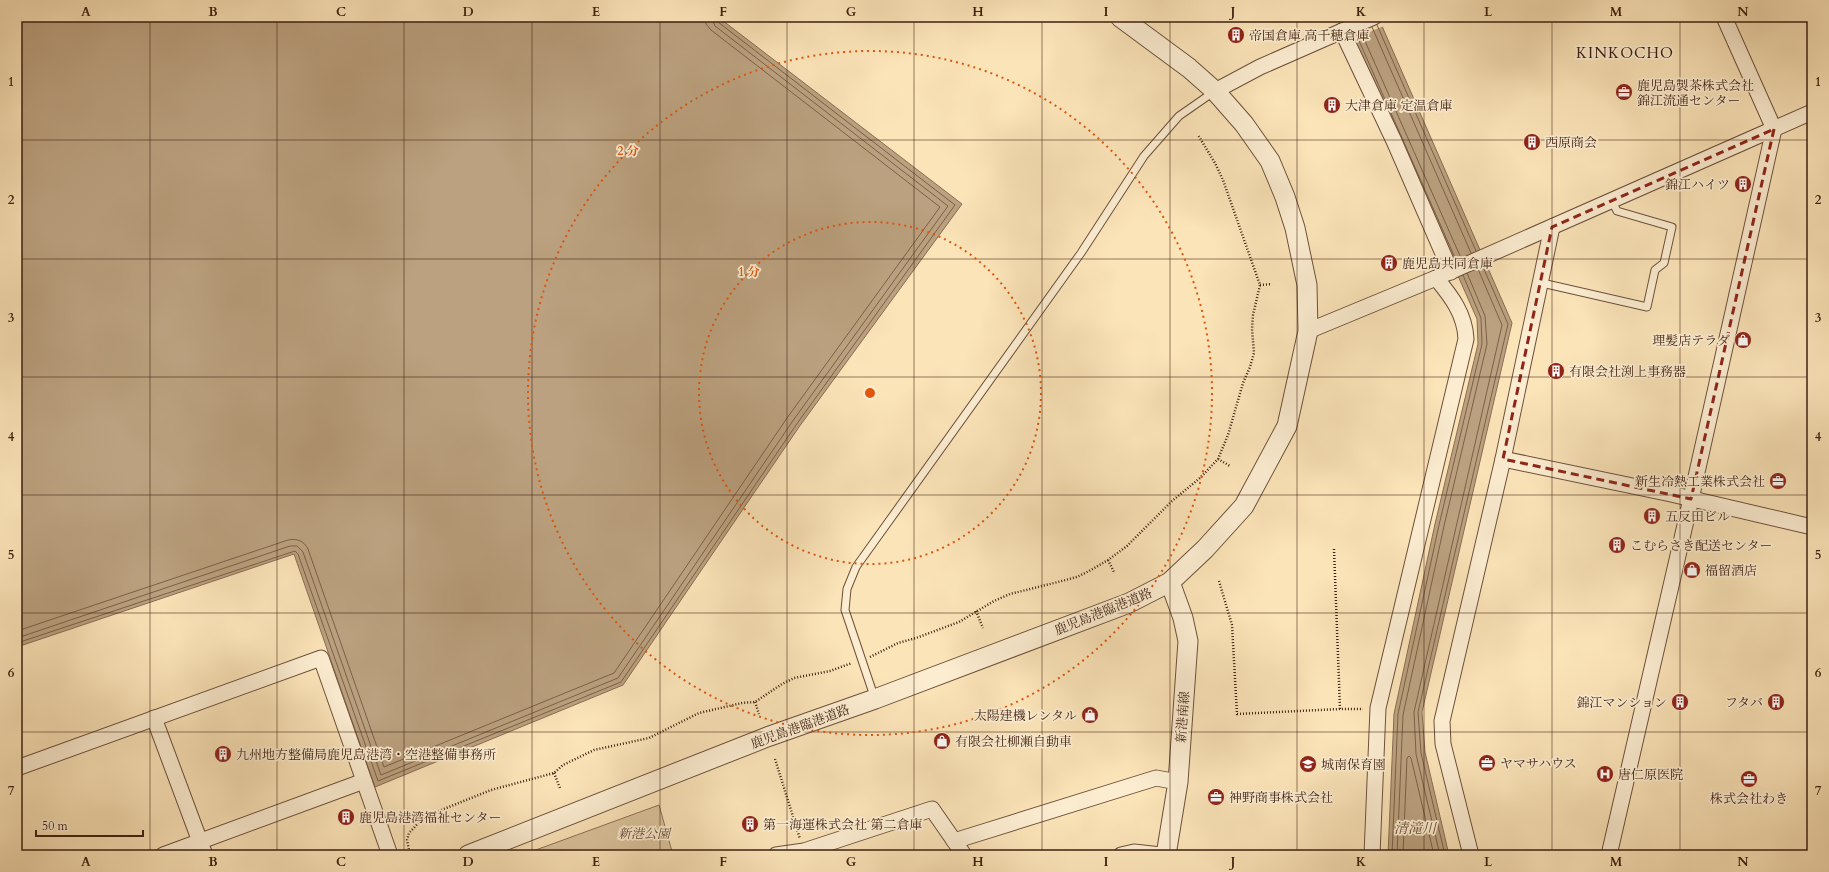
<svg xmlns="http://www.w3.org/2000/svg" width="1829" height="872" font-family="Cardo,'Noto Serif JP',serif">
  <rect width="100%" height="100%" fill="#fbe4b8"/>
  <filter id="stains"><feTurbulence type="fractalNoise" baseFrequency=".005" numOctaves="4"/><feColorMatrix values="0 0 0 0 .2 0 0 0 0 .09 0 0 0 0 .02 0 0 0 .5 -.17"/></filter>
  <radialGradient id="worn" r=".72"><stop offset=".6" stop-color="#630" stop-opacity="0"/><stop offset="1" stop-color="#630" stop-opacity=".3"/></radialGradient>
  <!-- green -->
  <polygon fill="#dbc39c" stroke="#8c7156" points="659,805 673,855 522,855"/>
  <!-- water -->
  <g fill="#bba17f" stroke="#896d53">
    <polygon points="17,17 718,17 962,204 799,427 623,685 375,787 294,554 17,647"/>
    <polygon points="1344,17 1378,17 1512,323 1422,712 1425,752 1449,855 1388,855 1394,714 1435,524 1478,344 1477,319"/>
  </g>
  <!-- pier -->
  <polygon fill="#fbe4b8" points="1342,17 1380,17 1384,26 1352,39"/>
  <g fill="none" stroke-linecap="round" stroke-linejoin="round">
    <!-- shore -->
    <g stroke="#7c6048" stroke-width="1">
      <polyline points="1377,25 1476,251"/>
      <polyline points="1372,27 1471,253"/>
      <polyline points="1361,32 1461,258"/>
      <polyline points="1356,34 1456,260"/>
      <path d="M17,631L288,540C297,538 304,541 308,549L384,767L614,673L787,418L940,207L711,30L706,24L705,17"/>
      <polyline points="17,638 290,546 297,546 303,552 381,775 618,678 792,422 948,206 715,26 711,17"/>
      <polyline points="17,643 295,551 298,554 378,781 621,682 796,425 955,205 718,22 716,17"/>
      <polyline points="1392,855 1398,714 1439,525 1482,344 1481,318 1463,275"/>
      <polyline points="1397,855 1403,715 1444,526 1487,344 1485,316 1467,273"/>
      <polyline points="1403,855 1407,758 1409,756 1411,758 1434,855"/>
      <polyline points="1440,855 1416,754 1414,712 1502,325 1478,269"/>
      <polyline points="1445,855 1421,753 1418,712 1508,324 1483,267"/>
    </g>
    <!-- service casing -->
    <g stroke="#6d503b" stroke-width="9">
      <g id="service">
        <polyline points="1542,283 1647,307 1655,270 1664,263 1672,227 1617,211 1612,201"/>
        <polyline points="875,699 845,610 847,589 856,567 1081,253 1144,156 1179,116 1215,91"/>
      </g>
    </g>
    <!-- minor casing -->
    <g stroke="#6d503b" stroke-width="17">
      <g id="minor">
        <polyline points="1342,31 1394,141 1451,272"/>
        <polyline points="1215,91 1260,67 1374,17"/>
        <polyline points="1308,331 1436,278 1812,112"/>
        <polyline points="1503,459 1671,494 1812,527"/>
        <polyline points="154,718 205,855"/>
        <polyline points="17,768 321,658 390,855"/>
        <polyline points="954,841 1156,778 1178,782"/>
        <polyline points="163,855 364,781"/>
        <polyline points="776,855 804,851 932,809 964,855"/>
        <polyline points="1121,855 1134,852 1161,855"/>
        <path d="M1372,855L1378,708L1466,339C1465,314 1451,296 1436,278"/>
        <polyline points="1471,855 1443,744 1442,721 1503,459 1552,227"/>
        <polyline points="1609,855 1691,499 1774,129 1724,17"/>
      </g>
    </g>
    <!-- tertiary casing -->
    <g stroke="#6d503b" stroke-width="21">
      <g id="tertiary">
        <polyline points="468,855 767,737 875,699 1129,603 1170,582 1205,549 1244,506 1287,426 1308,331 1307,285 1295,228 1285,197 1270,161 1244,124 1215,91 1189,68 1120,17"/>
        <polyline points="1166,855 1178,782 1188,641 1183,618 1170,582"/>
      </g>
    </g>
    <!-- path -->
    <g stroke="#3e1f11" stroke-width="2.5" stroke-dasharray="1 2" stroke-linecap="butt">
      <polyline points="1260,285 1272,284"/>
      <polyline points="1218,459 1230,466"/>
      <polyline points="1334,549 1340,709 1363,709"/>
      <polyline points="1108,560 1114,572"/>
      <polyline points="1219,581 1232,625 1237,714 1340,709"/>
      <polyline points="976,611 983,628"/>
      <polyline points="870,657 898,643 916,638 959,622 994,601 1010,594 1054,583 1077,577 1089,571 1108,560 1127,546 1172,501 1200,478 1218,459 1228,435 1243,383 1250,367 1254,353 1252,329 1253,315 1260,285 1223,180 1215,163 1198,135"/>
      <polyline points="755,702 759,714"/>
      <polyline points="775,759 800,839"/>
      <polyline points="554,773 560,788"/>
      <polyline points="410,855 407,840 409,833 424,817 491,790 554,773 563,765 594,750 649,738 699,713 742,703 755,702 782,684 794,678 830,671 852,663"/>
    </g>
    <!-- service -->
    <use href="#service" stroke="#fcedd1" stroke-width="7"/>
    <!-- minor -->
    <use href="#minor" stroke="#fcedd1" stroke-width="15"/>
    <!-- tertiary -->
    <use href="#tertiary" stroke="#fcedd1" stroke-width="19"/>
  </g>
  <!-- marked area -->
  <path fill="none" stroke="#8f2418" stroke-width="3" stroke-dasharray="8 5" stroke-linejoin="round" d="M1774,129L1691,499L1503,459L1552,227Z"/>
  <!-- grid -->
  <path fill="none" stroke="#3e1f11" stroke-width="1" stroke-opacity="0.55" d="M150,17V855M277,17V855M404,17V855M532,17V855M660,17V855M787,17V855M914,17V855M1042,17V855M1170,17V855M1297,17V855M1424,17V855M1552,17V855M1680,17V855M17,140H1812M17,259H1812M17,377H1812M17,495H1812M17,613H1812M17,732H1812"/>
  <!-- distance rings -->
  <g fill="none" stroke="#e0560c" stroke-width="2" stroke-dasharray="2 4">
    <circle cx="870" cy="393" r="171"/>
    <circle cx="870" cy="393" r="342"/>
  </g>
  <!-- icons -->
  <defs>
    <g id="building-disc" transform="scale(0.9)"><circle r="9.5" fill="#8f2418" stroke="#fcedd1"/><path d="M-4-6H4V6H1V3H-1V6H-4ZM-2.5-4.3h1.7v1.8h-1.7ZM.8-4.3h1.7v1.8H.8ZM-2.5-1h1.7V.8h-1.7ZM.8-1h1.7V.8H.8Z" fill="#fff"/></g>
    <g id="office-disc" transform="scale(0.9)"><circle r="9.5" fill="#8f2418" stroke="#fcedd1"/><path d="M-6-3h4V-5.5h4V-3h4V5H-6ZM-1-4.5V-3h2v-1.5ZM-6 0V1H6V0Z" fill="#fff"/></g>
    <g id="shop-disc" transform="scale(0.9)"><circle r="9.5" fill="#8f2418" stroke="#fcedd1"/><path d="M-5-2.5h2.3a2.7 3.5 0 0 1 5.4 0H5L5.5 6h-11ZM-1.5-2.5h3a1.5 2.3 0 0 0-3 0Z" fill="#fff"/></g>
    <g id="school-disc" transform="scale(0.9)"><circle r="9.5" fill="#8f2418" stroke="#fcedd1"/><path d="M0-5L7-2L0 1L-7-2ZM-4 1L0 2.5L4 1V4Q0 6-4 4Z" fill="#fff"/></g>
    <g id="hospital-disc" transform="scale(0.9)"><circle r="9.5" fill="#8f2418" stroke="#fcedd1"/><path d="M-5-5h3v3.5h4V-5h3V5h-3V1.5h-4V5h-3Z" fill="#fff"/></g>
  </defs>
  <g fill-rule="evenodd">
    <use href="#building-disc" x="1236" y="35"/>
    <use href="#office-disc" x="1624" y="92"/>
    <use href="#building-disc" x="1332" y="105"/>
    <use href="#building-disc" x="1532" y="142"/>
    <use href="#building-disc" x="1743" y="184"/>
    <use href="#building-disc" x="1389" y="263"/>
    <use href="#shop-disc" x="1743" y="340"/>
    <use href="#building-disc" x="1556" y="371"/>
    <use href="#office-disc" x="1778" y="481"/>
    <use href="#building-disc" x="1652" y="516"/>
    <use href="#building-disc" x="1617" y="545"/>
    <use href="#shop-disc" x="1692" y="570"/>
    <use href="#building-disc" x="1680" y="702"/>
    <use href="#building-disc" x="1776" y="702"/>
    <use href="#shop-disc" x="1090" y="715"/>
    <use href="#shop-disc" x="942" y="741"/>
    <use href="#building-disc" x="223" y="754"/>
    <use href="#office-disc" x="1487" y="763"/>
    <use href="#school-disc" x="1308" y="764"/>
    <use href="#hospital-disc" x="1605" y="774"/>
    <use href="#office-disc" x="1749" y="779"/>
    <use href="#office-disc" x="1216" y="797"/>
    <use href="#building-disc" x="346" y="817"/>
    <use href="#building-disc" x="750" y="824"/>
  </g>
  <g text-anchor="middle" stroke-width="3.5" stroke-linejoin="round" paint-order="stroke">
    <!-- poi labels -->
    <g font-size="13" fill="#3e1f11" stroke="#fcedd1" text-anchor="start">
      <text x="1249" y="40">帝国倉庫 高千穂倉庫</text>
      <text x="1637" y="90">鹿児島製茶株式会社<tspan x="1637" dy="15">錦江流通センター</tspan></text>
      <text x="1345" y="110">大津倉庫 定温倉庫</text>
      <text x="1545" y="147">西原商会</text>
      <text x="1730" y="189" text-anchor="end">錦江ハイツ</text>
      <text x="1402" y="268">鹿児島共同倉庫</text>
      <text x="1730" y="345" text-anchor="end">理髪店テラダ</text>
      <text x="1569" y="376">有限会社渕上事務器</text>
      <text x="1765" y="486" text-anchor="end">新生冷熱工業株式会社</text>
      <text x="1665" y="521">五反田ビル</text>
      <text x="1630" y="550">こむらさき配送センター</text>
      <text x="1705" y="575">福留酒店</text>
      <text x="1667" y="707" text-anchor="end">錦江マンション</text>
      <text x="1763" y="707" text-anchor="end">フタバ</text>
      <text x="1077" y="720" text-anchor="end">太陽建機レンタル</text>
      <text x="955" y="746">有限会社柳瀬自動車</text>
      <text x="236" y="759">九州地方整備局鹿児島港湾・空港整備事務所</text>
      <text x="1500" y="768">ヤマサハウス</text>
      <text x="1321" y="769">城南保育園</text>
      <text x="1618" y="779">唐仁原医院</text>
      <text x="1229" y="802">神野商事株式会社</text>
      <text x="1749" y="803" text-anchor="middle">株式会社わき</text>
      <text x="359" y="822">鹿児島港湾福祉センター</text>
      <text x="763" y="829">第一海運株式会社 第二倉庫</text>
    </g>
    <!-- street labels -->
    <g font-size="13" fill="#3e1f11" stroke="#fcedd1">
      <text transform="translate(1103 611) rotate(-22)" y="5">鹿児島港臨港道路</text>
      <text transform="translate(1182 717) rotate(-86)" y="5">新港南線</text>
      <text transform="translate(800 726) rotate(-20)" y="5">鹿児島港臨港道路</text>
    </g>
    <!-- park labels -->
    <g font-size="13" font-style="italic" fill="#654834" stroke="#fcedd1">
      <text x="644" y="838">新港公園</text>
    </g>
    <!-- water labels -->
    <g font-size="14" font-style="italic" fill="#6a4c38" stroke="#fcedd1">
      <text x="1415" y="833">清滝川</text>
    </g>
    <!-- quarter labels -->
    <g font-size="15" letter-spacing="1" fill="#3e1f11" stroke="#fcedd1">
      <text x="1625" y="58">KINKOCHO</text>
    </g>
  </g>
  <circle cx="870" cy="393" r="6" fill="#e0560c" stroke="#fcedd1" stroke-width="2"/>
  <g font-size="12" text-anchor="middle" font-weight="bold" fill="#e0560c" stroke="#fcedd1" stroke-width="3.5" stroke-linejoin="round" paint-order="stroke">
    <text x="628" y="155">2 分</text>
    <text x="749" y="276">1 分</text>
  </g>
  <!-- margin -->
  <rect width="1829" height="872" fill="none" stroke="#fbe4b8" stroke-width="44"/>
  <!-- scale -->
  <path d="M36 830v6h107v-6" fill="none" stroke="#3e1f11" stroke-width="2"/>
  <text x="42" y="830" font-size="12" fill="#3e1f11" stroke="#fcedd1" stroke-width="3" paint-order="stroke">50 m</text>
  <rect x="22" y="22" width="1785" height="828" fill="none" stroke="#3e1f11" stroke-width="1.5"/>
  <g font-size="13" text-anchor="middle" font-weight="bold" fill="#3e1f11">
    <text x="86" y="16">A</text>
    <text x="213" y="16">B</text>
    <text x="341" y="16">C</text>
    <text x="468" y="16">D</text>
    <text x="596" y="16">E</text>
    <text x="723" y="16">F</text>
    <text x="851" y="16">G</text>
    <text x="978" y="16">H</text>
    <text x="1106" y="16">I</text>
    <text x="1233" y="16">J</text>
    <text x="1361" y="16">K</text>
    <text x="1488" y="16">L</text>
    <text x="1616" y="16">M</text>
    <text x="1743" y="16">N</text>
    <text x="11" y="86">1</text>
    <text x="1818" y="86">1</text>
    <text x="11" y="204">2</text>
    <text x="1818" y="204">2</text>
    <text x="11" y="322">3</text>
    <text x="1818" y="322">3</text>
    <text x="11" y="441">4</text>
    <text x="1818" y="441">4</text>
    <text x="11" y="559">5</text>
    <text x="1818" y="559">5</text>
    <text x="11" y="677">6</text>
    <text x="1818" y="677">6</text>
    <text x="11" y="795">7</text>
    <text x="1818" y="795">7</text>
    <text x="86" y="866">A</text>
    <text x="213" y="866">B</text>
    <text x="341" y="866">C</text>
    <text x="468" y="866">D</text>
    <text x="596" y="866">E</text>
    <text x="723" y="866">F</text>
    <text x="851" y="866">G</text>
    <text x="978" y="866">H</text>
    <text x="1106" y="866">I</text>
    <text x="1233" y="866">J</text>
    <text x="1361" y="866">K</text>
    <text x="1488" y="866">L</text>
    <text x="1616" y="866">M</text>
    <text x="1743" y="866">N</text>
  </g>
  <rect width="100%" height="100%" filter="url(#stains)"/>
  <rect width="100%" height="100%" fill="url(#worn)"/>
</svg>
